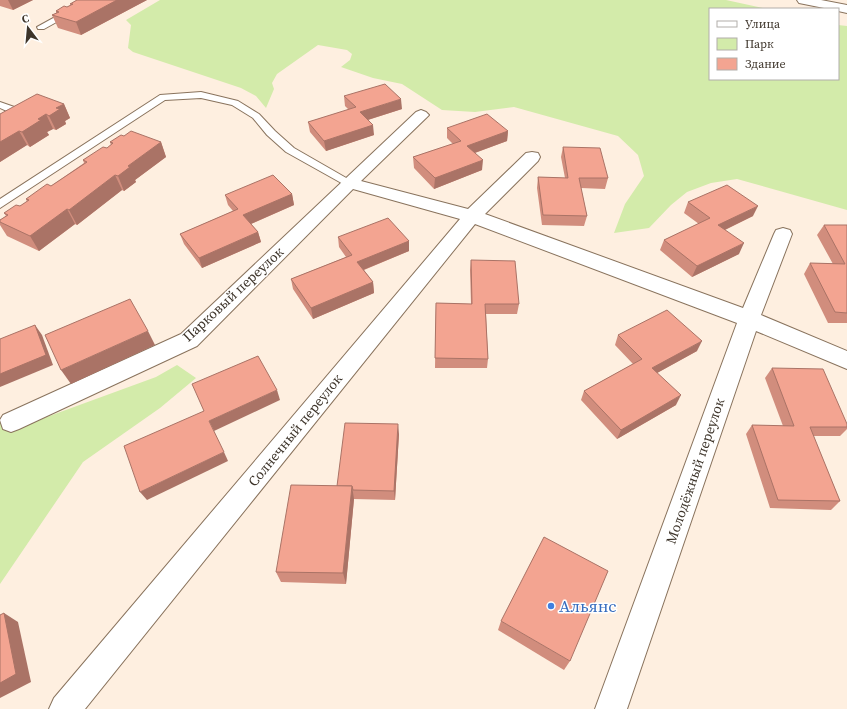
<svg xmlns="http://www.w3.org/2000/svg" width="847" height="709" font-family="'Source Serif 4',serif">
  <rect width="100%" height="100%" fill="#feefe0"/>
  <!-- green -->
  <g fill="#d3ebaa">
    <polygon points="160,0 726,0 767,9 710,9 710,79 838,79 838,25 847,26 847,210 737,179 711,183 687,192 671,205 649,228 614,233 625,204 644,176 638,155 618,136 514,107 475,112 442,110 402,84 373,78 341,67 350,60 352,54 347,50 318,45 277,74 272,83 274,89 266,108 256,96 241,88 133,52 128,48 131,25 126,20"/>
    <polygon points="177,365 196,378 160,408 83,462 0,584 0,423 33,422 156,377"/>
  </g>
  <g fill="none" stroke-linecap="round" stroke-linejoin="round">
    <!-- service casing -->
    <g stroke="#89735d" stroke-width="2">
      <g id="service">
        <polygon points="86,0 96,0 44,29 38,29 37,27"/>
        <polygon points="201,92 238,101 259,114 275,131 294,148 355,183 349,186 345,185 286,152 267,135 253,118 232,105 201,98 165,100 0,208 0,199 160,95"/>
        <polygon points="0,102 20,109 22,111 0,125 0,118 9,112 0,108"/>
      </g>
    </g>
    <!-- minor casing -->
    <g stroke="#89735d" stroke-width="2">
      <polygon id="minor" points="421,110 426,112 429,115 426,118 361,181 468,209 526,153 532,152 538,153 540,157 538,161 485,214 743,308 774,234 776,230 783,228 790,230 792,234 761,315 847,351 847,369 756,331 627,709 595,709 737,323 475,224 85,709 49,709 54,698 460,219 353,189 197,346 19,429 11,432 3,429 0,420 3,415 181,334 416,112"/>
    </g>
    <!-- tertiary casing -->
    <g stroke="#89735d" stroke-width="2">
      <polygon id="tertiary" points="797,0 821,0 847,5 847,13 838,11 838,9 829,9 799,3"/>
    </g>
    <!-- service -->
    <use href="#service" fill="#fff" fill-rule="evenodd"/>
    <!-- minor -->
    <use href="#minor" fill="#fff" fill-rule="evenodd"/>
    <!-- tertiary -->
    <use href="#tertiary" fill="#fff" fill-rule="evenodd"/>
  </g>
  <!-- wall -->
  <g fill="#d18d7d">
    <polygon points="0,0 33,0 13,10 0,6"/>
    <polygon points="77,0 147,0 81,35 58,28 52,15 56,13 56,11 67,7 71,5 70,4"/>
    <polygon points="344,96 402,109 368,120 374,135 326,151 310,132 308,122 349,110 345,106"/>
    <polygon points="64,104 70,118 65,121 66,124 56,130 53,129 47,132 49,135 30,147 27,145 0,162 0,114"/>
    <polygon points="447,128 508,131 507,141 475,153 482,170 434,189 414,168 413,157 453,144 447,138"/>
    <polygon points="124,136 161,142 166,157 135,180 136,182 124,191 122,190 77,225 75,224 39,251 7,236 0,225 0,220 6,216 4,213 20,206 27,202 26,199 51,186 84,163 83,160 107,148 111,145 110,142"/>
    <polygon points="563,147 608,178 605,189 581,188 587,216 584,226 542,225 537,188 538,177 565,178 561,157"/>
    <polygon points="292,194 294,205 251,224 258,232 261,242 202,268 184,244 180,234 233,211 228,205 225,195"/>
    <polygon points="688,202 753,216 725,230 739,254 692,277 660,250 664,240 699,224 684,213"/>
    <polygon points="824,225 847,225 847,323 828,323 804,274 810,263 833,264 817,235"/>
    <polygon points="338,237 409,241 409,251 364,270 373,282 374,293 313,319 293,289 291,279 346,257 339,247"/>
    <polygon points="471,260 519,304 517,314 486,314 488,359 487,368 435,368 436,303 471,304 470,270"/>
    <polygon points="618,335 697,351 657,373 676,405 617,439 581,400 584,391 633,364 615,345"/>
    <polygon points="772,368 847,424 847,429 840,436 813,436 840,501 831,510 770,508 746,434 752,425 783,426 765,378"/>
    <polygon points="399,434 395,500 354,499 346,584 281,582 276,572 337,486"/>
    <polygon points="501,621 570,661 564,670 498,630"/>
  </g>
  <!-- shaded-wall -->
  <g fill="#aa7366">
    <polygon points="8,0 33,0 13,10"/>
    <polygon points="117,0 147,0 81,35 76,22"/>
    <polygon points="401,99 402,109 361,122 360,112"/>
    <polygon points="64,104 70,118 65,121 66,124 56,130 49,116 56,108"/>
    <polygon points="46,114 53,129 47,132 49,135 30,147 22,132 38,119"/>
    <polygon points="373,125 374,135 326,151 324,141"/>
    <polygon points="19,131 27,145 0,162 0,142"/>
    <polygon points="508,131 507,141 466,156 467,146"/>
    <polygon points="161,142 166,157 135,180 136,182 124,191 118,176 128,166"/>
    <polygon points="483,160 482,170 434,189 435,178"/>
    <polygon points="115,175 122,190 77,225 69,210"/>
    <polygon points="292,194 294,205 246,226 243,215"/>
    <polygon points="758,206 753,216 714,235 718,225"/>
    <polygon points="67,209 75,224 39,251 30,236"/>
    <polygon points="258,232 261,242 202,268 199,258"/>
    <polygon points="409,241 409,251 358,272 357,262"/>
    <polygon points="744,243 739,254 692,277 697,266"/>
    <polygon points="373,282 374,293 313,319 311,308"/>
    <polygon points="35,325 42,335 53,365 0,387 0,374"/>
    <polygon points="148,331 155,345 71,384 61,370"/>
    <polygon points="702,341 697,351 648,378 652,368"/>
    <polygon points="277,390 280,400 214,431 209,421"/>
    <polygon points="681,395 676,405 617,439 621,430"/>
    <polygon points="398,424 399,434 395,500 394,491"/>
    <polygon points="224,452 228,461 147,500 140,492"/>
    <polygon points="352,486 354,499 346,584 343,573"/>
    <polygon points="4,613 18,622 31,682 0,698 0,683"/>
  </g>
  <!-- building -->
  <g fill="#f3a491" stroke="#aa7366">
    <polygon points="77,0 117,0 76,22 52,15 59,12 56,11 64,6 67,7 73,4 70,4"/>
    <polygon points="385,84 401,99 360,112 373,125 324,141 308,122 356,107 344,96"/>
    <polygon points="37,94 64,104 56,108 60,109 49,116 46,114 38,119 41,120 22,132 19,131 0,142 0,114"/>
    <polygon points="487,114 508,131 467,146 483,160 435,178 413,157 461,141 447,128"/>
    <polygon points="131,131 161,142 128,166 130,167 118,176 115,175 69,210 67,209 30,236 0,222 0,220 8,215 4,213 16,205 20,206 29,200 26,199 47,184 51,186 87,162 83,160 103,147 107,148 113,143 110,142 121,135 124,136"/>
    <polygon points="563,147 600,148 608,178 579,178 587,216 543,215 538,177 568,178"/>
    <polygon points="273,175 292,194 243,215 258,232 199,258 180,234 238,209 225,195"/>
    <polygon points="727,185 758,206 718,225 744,243 697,266 664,240 710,218 688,202"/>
    <polygon points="388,218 409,241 357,262 373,282 311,308 291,279 352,255 338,237"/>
    <polygon points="824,225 847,225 847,313 835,312 810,263 845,264"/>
    <polygon points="471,260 515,261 519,304 485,304 488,359 435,358 436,303 472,304"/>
    <polygon points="130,299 148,331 61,370 45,335"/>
    <polygon points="667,310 702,341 652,368 681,395 621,430 584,391 642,359 618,335"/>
    <polygon points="35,325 46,355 0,374 0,339"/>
    <polygon points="258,356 277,390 209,421 224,452 140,492 124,446 204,411 192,384"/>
    <polygon points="772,368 823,369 847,424 847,427 810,427 840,501 778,500 752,425 794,426"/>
    <polygon points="345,423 398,424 394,491 353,490 352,486 337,486"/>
    <polygon points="291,485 352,486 343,573 276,572"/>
    <polygon points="544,537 608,571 570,661 501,621"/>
    <polygon points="4,613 16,674 0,683 0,615"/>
  </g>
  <!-- markers -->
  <circle fill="#3f7fe0" stroke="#fff" stroke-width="1.5" cx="551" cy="606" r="4"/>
  <g text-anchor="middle" stroke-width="3" stroke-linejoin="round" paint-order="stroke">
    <!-- street labels -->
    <g font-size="14" fill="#3d342a" stroke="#fff">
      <text transform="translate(233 294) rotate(-43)" y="5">Парковый переулок</text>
      <text transform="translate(295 430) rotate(-51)" y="5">Солнечный переулок</text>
      <text transform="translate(695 471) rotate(-71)" y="5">Молодёжный переулок</text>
    </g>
    <!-- near-shop labels -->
    <g font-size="17" fill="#366cbe" stroke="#fff" text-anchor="start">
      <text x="559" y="612">Альянс</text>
    </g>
  </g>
  <!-- legend -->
  <rect x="709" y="8" width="130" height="72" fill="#ffffff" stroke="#b1aeaa"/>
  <rect x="717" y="21" width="20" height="6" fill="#ffffff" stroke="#b1aeaa"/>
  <text x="745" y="28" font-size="12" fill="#3d342a">Улица</text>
  <rect x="717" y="38" width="20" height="12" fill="#d3ebaa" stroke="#b1aeaa"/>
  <text x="745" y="48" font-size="12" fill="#3d342a">Парк</text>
  <rect x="717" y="58" width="20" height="12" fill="#f3a491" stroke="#b1aeaa"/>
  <text x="745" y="68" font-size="12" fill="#3d342a">Здание</text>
  <!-- north arrow -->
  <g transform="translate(28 28) rotate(344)" stroke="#ffffff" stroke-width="3" paint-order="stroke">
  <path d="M0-3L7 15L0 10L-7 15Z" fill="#3d342a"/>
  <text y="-6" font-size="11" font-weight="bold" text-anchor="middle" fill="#3d342a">С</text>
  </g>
</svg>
